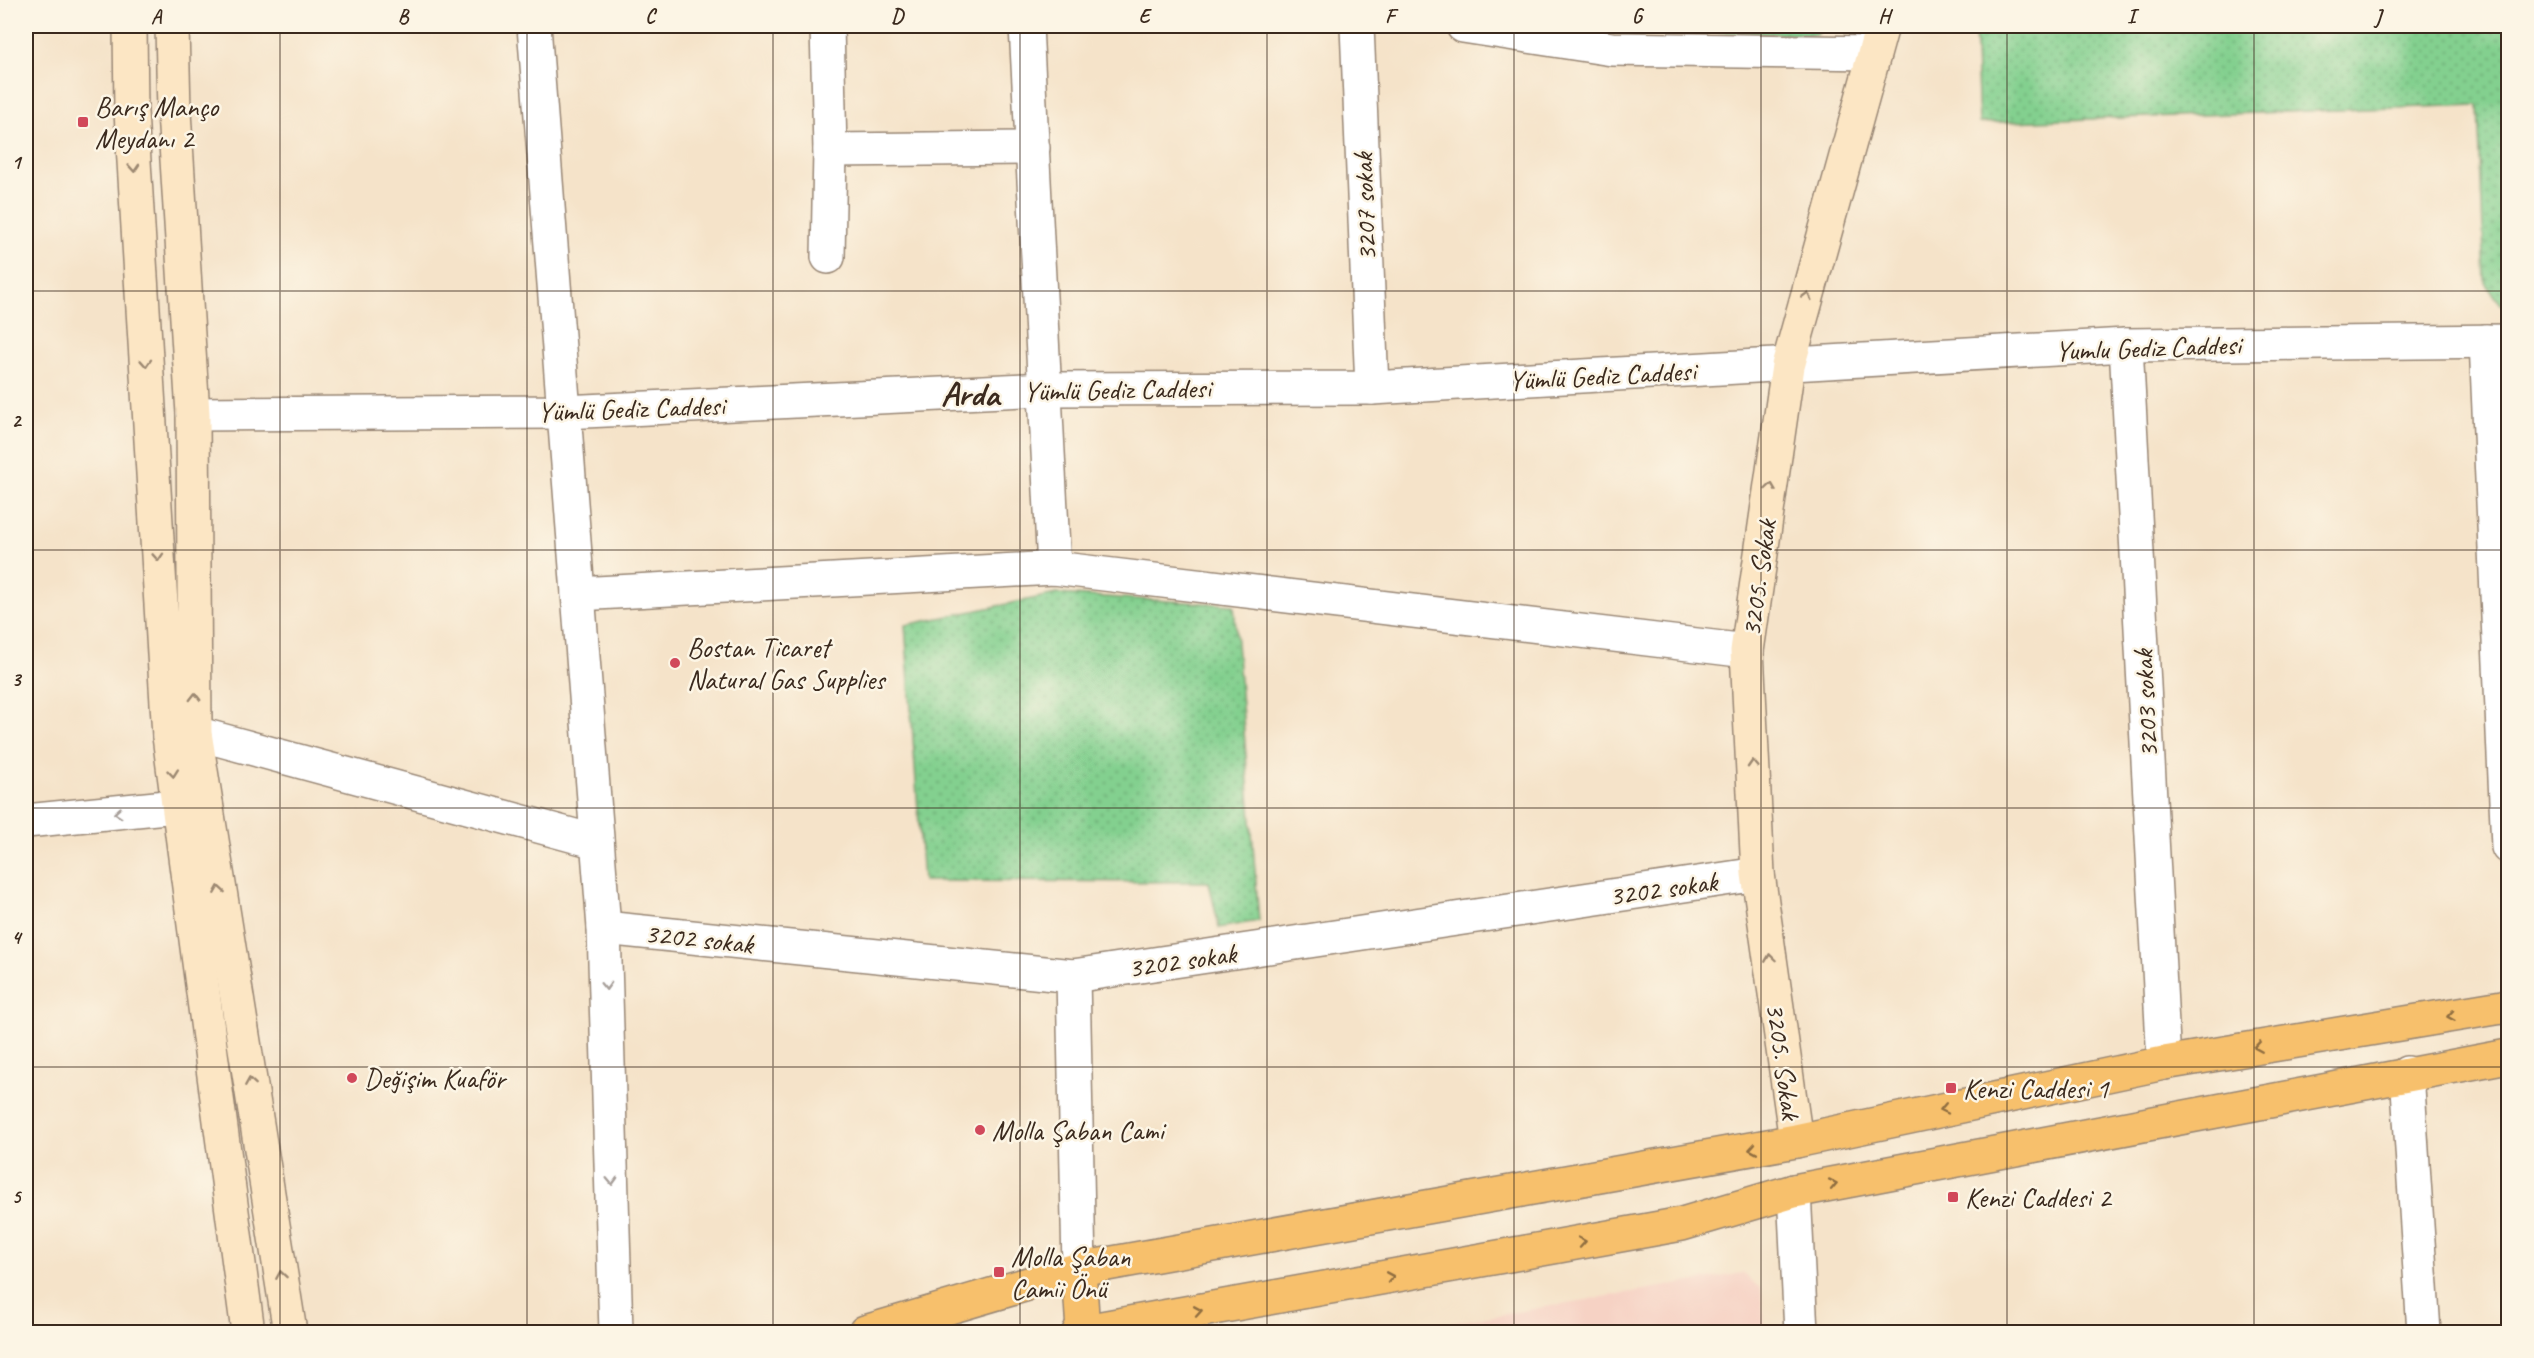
<svg xmlns="http://www.w3.org/2000/svg" width="2534" height="1358" font-family="Caveat,sans-serif">
  <defs>
    <pattern id="grass-dots" width="8" height="8" patternUnits="userSpaceOnUse" patternTransform="scale(1.5)"><rect width="8" height="8" fill="#83d08f"/><path d="M2 2h.1M6 6h.1" fill="none" stroke="#6ca974" stroke-width="1.8" stroke-linecap="round"/></pattern>
  </defs>
  <rect width="100%" height="100%" fill="#fcf5e5"/>
  <filter id="ink" filterUnits="userSpaceOnUse"><feTurbulence type="fractalNoise" baseFrequency=".0167" numOctaves="2"/><feDisplacementMap in="SourceGraphic" scale="12" xChannelSelector="R" yChannelSelector="G"/><feConvolveMatrix kernelMatrix="1 2 1 2 8 2 1 2 1" color-interpolation-filters="sRGB"/></filter>
  <filter id="wash" filterUnits="userSpaceOnUse"><feTurbulence type="fractalNoise" baseFrequency=".008" numOctaves="4" result="noise"/><feDisplacementMap in="SourceGraphic" scale="24" xChannelSelector="R" yChannelSelector="G"/><feGaussianBlur stdDeviation="1.35" result="paint"/><feColorMatrix in="noise" values="0 0 0 0 0 0 0 0 0 0 0 0 0 0 0 0 0 1.4 0 .05"/><feComposite in="paint" operator="in"/></filter>
  <g filter="url(#wash)">
    <rect width="100%" height="100%" fill="#f5e3c9"/>
    <!-- built -->
    <polygon fill="#f6d2c4" points="1743,1273 1761,1289 1765,1332 1400,1332"/>
    <!-- grass -->
    <g fill="url(#grass-dots)" stroke="#5f7d56" stroke-width="1.5">
      <polygon points="1581,26 1824,26 1816,35 1606,29"/>
      <polygon points="1975,26 2508,26 2508,313 2485,283 2478,105 1979,123"/>
      <polygon points="1056,594 1234,605 1259,921 1219,928 1209,882 923,881 905,625"/>
    </g>
  </g>
  <g filter="url(#ink)">
    <g fill="none" stroke-linecap="round" stroke-linejoin="round">
      <!-- pedestrian casing -->
      <g stroke="#988674" stroke-width="36">
        <polyline id="pedestrian" points="1463,26 1612,49 1874,53"/>
      </g>
      <!-- minor casing -->
      <g stroke="#988674" stroke-width="36">
        <g id="minor">
          <polyline points="534,26 604,928 616,1332"/>
          <polyline points="827,26 830,150 1033,148"/>
          <polyline points="1026,26 1054,568"/>
          <polyline points="1357,26 1372,388"/>
          <polyline points="828,257 830,150"/>
          <polyline points="2486,341 2508,847"/>
          <polyline points="2126,345 2164,1063"/>
          <polyline points="193,414 564,412 1046,389 1372,388 2126,345 2508,341"/>
          <polyline points="578,594 1054,568 1747,651"/>
          <polyline points="169,736 195,733 597,842"/>
          <polyline points="26,821 206,803"/>
          <polyline points="604,928 1073,976 1758,874"/>
          <polyline points="1073,976 1079,1269"/>
          <polyline points="2407,1073 2424,1332"/>
          <polyline points="1794,1191 1801,1332"/>
        </g>
      </g>
      <!-- secondary casing -->
      <g stroke="#988674" stroke-width="36">
        <g id="secondary">
          <polyline points="130,26 131,112 169,736 248,1332"/>
          <polyline points="172,26 174,112 193,414 195,733 290,1332"/>
          <polyline points="1796,1141 1758,874 1747,651 1788,366 1882,26"/>
        </g>
      </g>
      <!-- primary casing -->
      <g stroke="#988674" stroke-width="36">
        <g id="primary">
          <polyline points="1079,1269 1083,1331"/>
          <polyline points="865,1332 1079,1269 1796,1141 2164,1063 2508,1006"/>
          <polyline points="1079,1332 1682,1224 1794,1191 2508,1056"/>
        </g>
      </g>
      <!-- pedestrian -->
      <use href="#pedestrian" stroke="#fff" stroke-width="33"/>
      <!-- minor -->
      <use href="#minor" stroke="#fff" stroke-width="33"/>
      <!-- secondary -->
      <use href="#secondary" stroke="#fce6c4" stroke-width="33"/>
      <!-- primary -->
      <use href="#primary" stroke="#f7c06c" stroke-width="33"/>
    </g>
    <!-- one-way arrows -->
    <defs><path id="oneway-chevron" d="M-2-3.5L2.5 0L-2 3.5" fill="none" stroke-width="1.6" stroke-linecap="round" stroke-linejoin="round" transform="scale(1.5)"/></defs>
    <g stroke="#9c8871">
      <use href="#oneway-chevron" transform="translate(134 168) rotate(86)"/>
      <use href="#oneway-chevron" transform="translate(1807 296) rotate(-75)"/>
      <use href="#oneway-chevron" transform="translate(146 363) rotate(86)"/>
      <use href="#oneway-chevron" transform="translate(1771 487) rotate(-82)"/>
      <use href="#oneway-chevron" transform="translate(158 557) rotate(86)"/>
      <use href="#oneway-chevron" transform="translate(195 697) rotate(-90)"/>
      <use href="#oneway-chevron" transform="translate(1753 764) rotate(-93)"/>
      <use href="#oneway-chevron" transform="translate(173 773) rotate(84)"/>
      <use href="#oneway-chevron" transform="translate(219 890) rotate(-99)"/>
      <use href="#oneway-chevron" transform="translate(1770 958) rotate(-98)"/>
      <use href="#oneway-chevron" transform="translate(250 1082) rotate(-99)"/>
      <use href="#oneway-chevron" transform="translate(281 1275) rotate(-99)"/>
    </g>
    <g stroke="#a79f9a">
      <use href="#oneway-chevron" transform="translate(118 813) rotate(175)"/>
      <use href="#oneway-chevron" transform="translate(606 986) rotate(88)"/>
      <use href="#oneway-chevron" transform="translate(612 1181) rotate(88)"/>
    </g>
    <g stroke="#906e41">
      <use href="#oneway-chevron" transform="translate(2451 1016) rotate(171)"/>
      <use href="#oneway-chevron" transform="translate(2258 1047) rotate(171)"/>
      <use href="#oneway-chevron" transform="translate(1944 1109) rotate(168)"/>
      <use href="#oneway-chevron" transform="translate(1753 1149) rotate(170)"/>
      <use href="#oneway-chevron" transform="translate(1833 1184) rotate(-11)"/>
      <use href="#oneway-chevron" transform="translate(1582 1242) rotate(-10)"/>
      <use href="#oneway-chevron" transform="translate(1390 1277) rotate(-10)"/>
      <use href="#oneway-chevron" transform="translate(1198 1311) rotate(-10)"/>
    </g>
  </g>
  <!-- grid -->
  <path fill="none" stroke="#3b2a1e" stroke-width="1.5" stroke-opacity="0.55" d="M280,26V1332M527,26V1332M773,26V1332M1020,26V1332M1267,26V1332M1514,26V1332M1761,26V1332M2007,26V1332M2254,26V1332M26,291H2508M26,550H2508M26,808H2508M26,1067H2508"/>
  <!-- markers -->
  <g fill="#d1495b" stroke="#fcf5e5" stroke-width="2">
    <rect x="77" y="116" width="12" height="12" rx="3"/>
    <circle cx="675" cy="663" r="6"/>
    <circle cx="352" cy="1078" r="6"/>
    <rect x="1945" y="1082" width="12" height="12" rx="3"/>
    <circle cx="980" cy="1130" r="6"/>
    <rect x="1947" y="1191" width="12" height="12" rx="3"/>
    <rect x="993" y="1266" width="12" height="12" rx="3"/>
  </g>
  <g text-anchor="middle" stroke-width="5" stroke-linejoin="round" paint-order="stroke">
    <!-- poi labels -->
    <g font-size="28" fill="#3b2a1e" stroke="#fcf5e5" text-anchor="start">
      <text x="95" y="116">Barış Manço<tspan x="95" dy="32">Meydanı 2</tspan></text>
      <text x="687" y="657">Bostan Ticaret<tspan x="687" dy="32">Natural Gas Supplies</tspan></text>
      <text x="364" y="1088">Değişim Kuaför</text>
      <text x="1963" y="1098">Kenzi Caddesi 1</text>
      <text x="992" y="1140">Molla Şaban Cami</text>
      <text x="1965" y="1207">Kenzi Caddesi 2</text>
      <text x="1011" y="1266">Molla Şaban<tspan x="1011" dy="32">Camii Önü</tspan></text>
    </g>
    <!-- street labels -->
    <g font-size="28" fill="#3b2a1e" stroke="#fcf5e5">
      <text transform="translate(1364 207) rotate(-92)" y="10">3207 sokak</text>
      <text transform="translate(2148 347) rotate(-2)" y="10">Yumlu Gediz Caddesi</text>
      <text transform="translate(1602 375) rotate(-3)" y="10">Yümlü Gediz Caddesi</text>
      <text transform="translate(1117 389) rotate(-1)" y="10">Yümlü Gediz Caddesi</text>
      <text transform="translate(631 408) rotate(-2)" y="10">Yümlü Gediz Caddesi</text>
      <text transform="translate(1758 578) rotate(-82)" y="10">3205. Sokak</text>
      <text transform="translate(2145 704) rotate(-93)" y="10">3203 sokak</text>
      <text transform="translate(1663 888) rotate(-8)" y="10">3202 sokak</text>
      <text transform="translate(699 938) rotate(6)" y="10">3202 sokak</text>
      <text transform="translate(1182 960) rotate(-8)" y="10">3202 sokak</text>
      <text transform="translate(1784 1061) rotate(82)" y="10">3205. Sokak</text>
    </g>
    <!-- district labels -->
    <g font-size="34" font-weight="bold" fill="#3b2a1e" stroke="#fcf5e5">
      <text x="970" y="405">Arda</text>
    </g>
  </g>
  <!-- margin -->
  <rect width="2534" height="1358" fill="none" stroke="#fcf5e5" stroke-width="66"/>
  <rect x="33" y="33" width="2468" height="1292" fill="none" stroke="#3b2a1e" stroke-width="2"/>
  <g font-size="20" text-anchor="middle" font-weight="bold" fill="#3b2a1e">
    <text x="156" y="23">A</text>
    <text x="403" y="23">B</text>
    <text x="650" y="23">C</text>
    <text x="897" y="23">D</text>
    <text x="1144" y="23">E</text>
    <text x="1390" y="23">F</text>
    <text x="1637" y="23">G</text>
    <text x="1884" y="23">H</text>
    <text x="2131" y="23">I</text>
    <text x="2378" y="23">J</text>
    <text x="16" y="169">1</text>
    <text x="16" y="427">2</text>
    <text x="16" y="686">3</text>
    <text x="16" y="944">4</text>
    <text x="16" y="1203">5</text>
  </g>
</svg>
